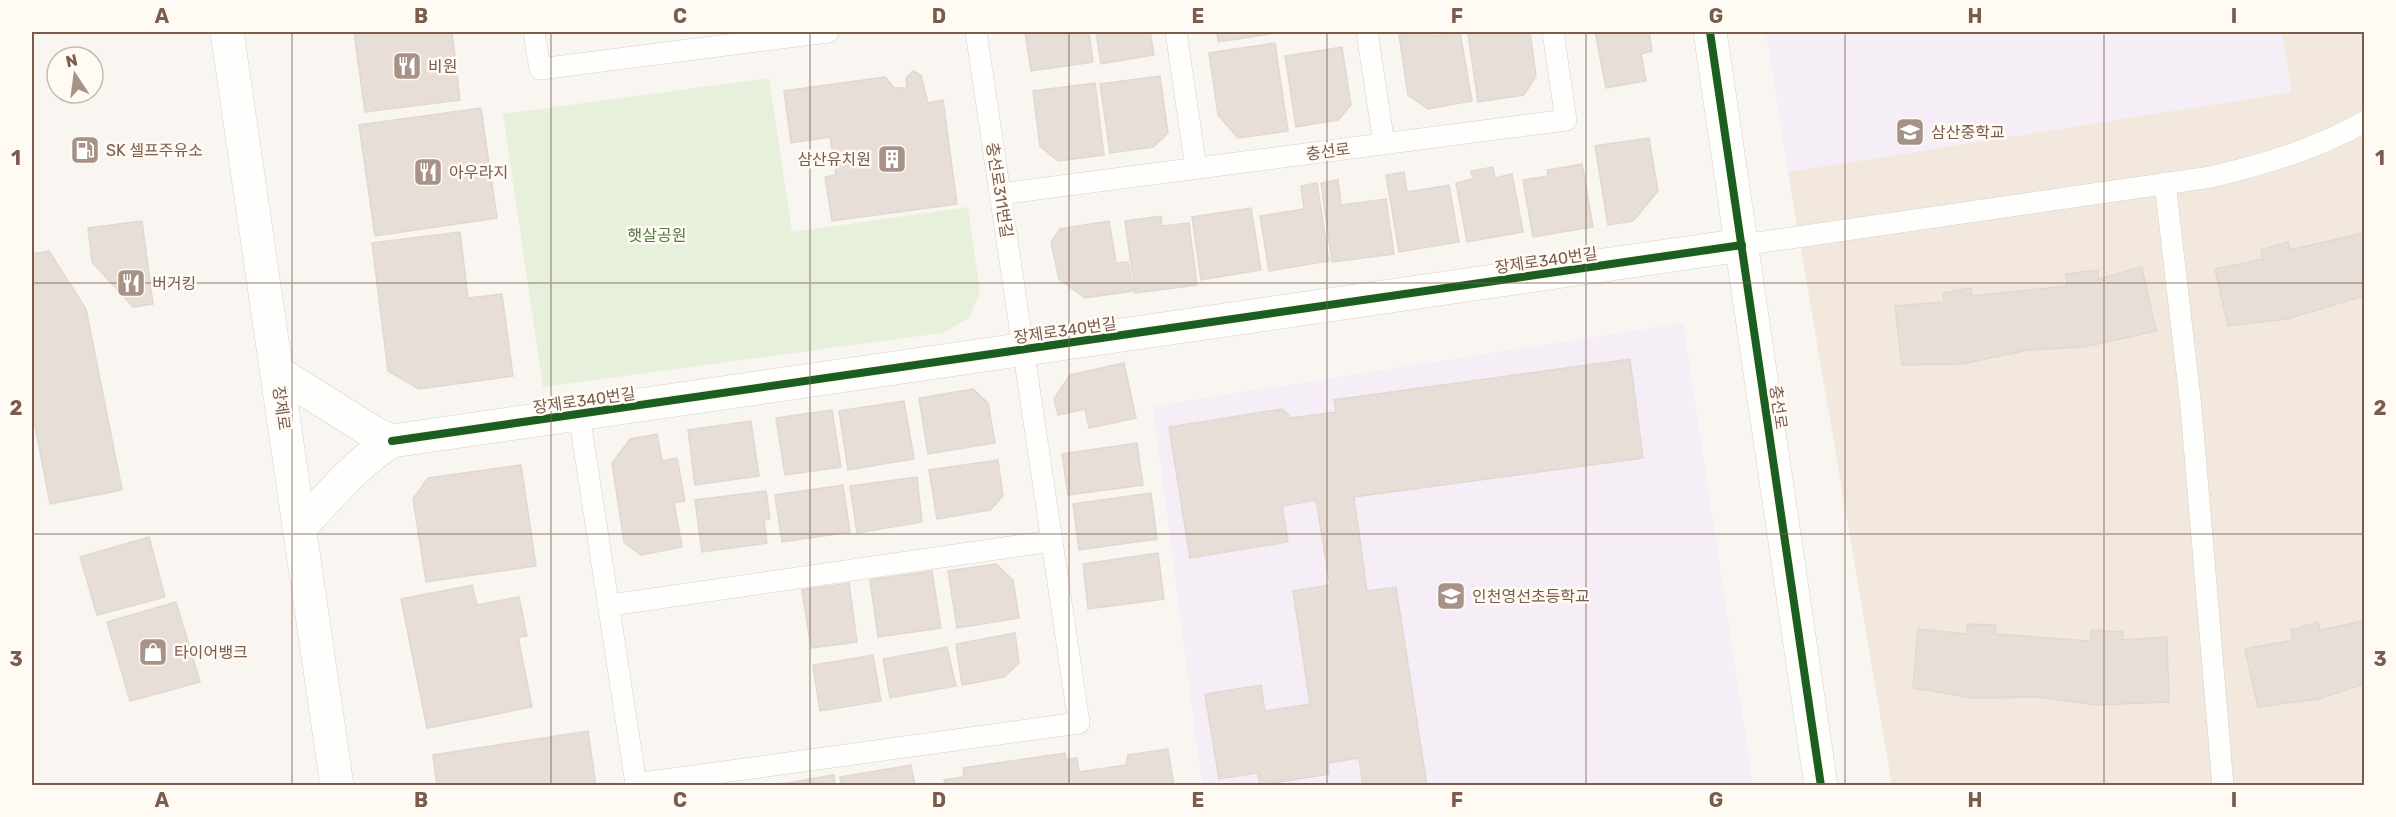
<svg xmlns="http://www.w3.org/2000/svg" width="2396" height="817" font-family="Rubik,'Noto Sans KR',sans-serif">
  <rect width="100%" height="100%" fill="#f9f5f0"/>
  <!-- residential -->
  <polygon fill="#f2e8de" points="2282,32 2364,32 2364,785 1892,785 1788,172 2291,92"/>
  <!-- education -->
  <g fill="#f6eef6">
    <polygon points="1766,32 2282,32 2291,92 1788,172"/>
    <polygon points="1683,323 1753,785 1202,785 1153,406"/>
  </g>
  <!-- green -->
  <polygon fill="#e7f0db" points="769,78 792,232 968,207 980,292 969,318 942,333 543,387 503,114"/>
  <!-- building -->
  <g fill="#e6ded7" stroke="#e2d8d2" stroke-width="1.5">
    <polygon points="354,32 452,32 460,100 365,112"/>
    <polygon points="1025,32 1089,32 1093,62 1031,71"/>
    <polygon points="1096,32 1150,32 1154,55 1101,64"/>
    <polygon points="1217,32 1275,32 1276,33 1218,42"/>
    <polygon points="1418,32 1435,32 1435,36 1460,32 1472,101 1428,109 1408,95 1399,35"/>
    <polygon points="1486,32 1530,32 1536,76 1524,95 1478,102 1468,34"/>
    <polygon points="1595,32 1649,32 1652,51 1641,54 1646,81 1606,88"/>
    <polygon points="1275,43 1288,131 1238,138 1218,115 1209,53"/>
    <polygon points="1342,47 1351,105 1338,120 1296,127 1285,56"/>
    <polygon points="913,71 921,75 928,103 943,100 957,204 832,221 825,177 836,175 830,137 791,143 784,91 885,77 894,88 907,88 906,78"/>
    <polygon points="1160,76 1168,133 1153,147 1110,153 1100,84"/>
    <polygon points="1095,83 1104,155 1058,161 1040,146 1033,91"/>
    <polygon points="481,108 497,218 375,236 359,125"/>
    <polygon points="1649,138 1658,191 1633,221 1608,225 1595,146"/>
    <polygon points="1582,164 1593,227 1533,237 1523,180 1548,176 1547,170"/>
    <polygon points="1493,167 1495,178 1512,174 1523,232 1467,242 1456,183 1473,179 1471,171"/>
    <polygon points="1404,172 1407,192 1449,185 1459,242 1399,252 1386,175"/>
    <polygon points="1338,180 1341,205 1386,199 1394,254 1332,262 1321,183"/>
    <polygon points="1317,183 1329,261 1269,271 1260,216 1304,209 1301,186"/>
    <polygon points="1251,208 1261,270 1201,280 1192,217"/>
    <polygon points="1161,216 1162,226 1189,223 1197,285 1135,293 1125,221"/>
    <polygon points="142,221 153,304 133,307 92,262 88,228"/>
    <polygon points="1109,221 1116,263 1128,262 1133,291 1085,298 1059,279 1051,242 1060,229"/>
    <polygon points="460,232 468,298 502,294 513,376 419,389 388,371 372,243"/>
    <polygon points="2364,233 2364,296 2287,319 2228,326 2215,269 2263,259 2261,250 2288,242 2290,250"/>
    <polygon points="49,251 86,309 122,490 50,504 32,410 32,254"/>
    <polygon points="2142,267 2156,331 2084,347 2028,350 1962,364 1902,365 1895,306 1944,302 1943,293 1971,288 1972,296 2067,286 2066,274 2098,270 2098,279"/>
    <polygon points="1630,359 1643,458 1354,497 1367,591 1396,587 1427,786 1363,786 1359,758 1328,763 1329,774 1260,785 1258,773 1219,779 1205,694 1261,685 1265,711 1310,704 1293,591 1330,585 1316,500 1282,506 1288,542 1190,558 1169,427 1282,409 1291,418 1336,412 1334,400"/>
    <polygon points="1124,363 1136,418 1089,428 1085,409 1058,415 1054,399 1070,375"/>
    <polygon points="973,389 988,403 995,443 928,454 919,398"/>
    <polygon points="904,401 914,459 848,470 839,411"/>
    <polygon points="832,410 841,467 785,475 776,418"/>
    <polygon points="751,421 759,476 695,485 688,430"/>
    <polygon points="657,434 662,461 677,458 685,501 674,503 682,547 641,555 624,542 612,463 630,439"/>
    <polygon points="1137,443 1143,485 1068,495 1062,454"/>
    <polygon points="998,460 1003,496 990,510 937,519 929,470"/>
    <polygon points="521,465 536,566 426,582 413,499 428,478"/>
    <polygon points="917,477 922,522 857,533 850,486"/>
    <polygon points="843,485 850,532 782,542 775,495"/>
    <polygon points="766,491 770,519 764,520 767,543 702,552 695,500"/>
    <polygon points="1151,493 1157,539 1079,550 1073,504"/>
    <polygon points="149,537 165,597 97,615 80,557"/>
    <polygon points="1158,553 1164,599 1088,609 1083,564"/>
    <polygon points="996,564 1013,580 1019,618 957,628 948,571"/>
    <polygon points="932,571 941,628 878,637 870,580"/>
    <polygon points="849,583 857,642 811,648 802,590"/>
    <polygon points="472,585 477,605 519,597 527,636 518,637 532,707 427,728 401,599"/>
    <polygon points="176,602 200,682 130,701 107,622"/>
    <polygon points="2364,621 2364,684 2318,699 2258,707 2245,649 2293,640 2291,630 2318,622 2320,630"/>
    <polygon points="1967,624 1996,625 1995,634 2090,641 2092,630 2123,632 2122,640 2167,637 2169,702 2096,705 2039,697 1972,698 1913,688 1918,629 1967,634"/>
    <polygon points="1015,633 1019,663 1004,677 962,685 956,644"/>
    <polygon points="947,647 956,686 890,698 883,659"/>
    <polygon points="873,655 881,701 820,711 813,665"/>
    <polygon points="588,731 596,786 437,786 433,755"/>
    <polygon points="1168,749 1174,786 945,786 944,780 964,777 963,768 1065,753 1066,760 1077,758 1079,772 1126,765 1128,755"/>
    <polygon points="911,765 915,786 841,786 840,777"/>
    <polygon points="834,775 835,786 771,786"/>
  </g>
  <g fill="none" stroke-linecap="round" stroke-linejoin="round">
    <!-- service casing -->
    <g stroke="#d7d1cb" stroke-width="22">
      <g id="service">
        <polyline points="534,32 540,69 828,32"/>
        <polyline points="1176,32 1196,168"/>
        <polyline points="1367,32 1384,144"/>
        <polyline points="2165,183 2191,407 2223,786"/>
        <polyline points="1000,194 1566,120 1553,32"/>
        <path d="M1742,245L2211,177C2265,164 2316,149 2364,122"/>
        <polyline points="579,414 636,784 1079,723 976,32"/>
        <polyline points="611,605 1052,541"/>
      </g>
    </g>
    <!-- minor casing -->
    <g stroke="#d7d1cb" stroke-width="34">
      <g id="minor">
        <path d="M277,372L374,433L392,441C356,463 329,497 299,528"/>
        <polyline points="392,441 1742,245"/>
      </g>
    </g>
    <!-- tertiary casing -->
    <g stroke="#d7d1cb" stroke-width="34">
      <polyline id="tertiary" points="1710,32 1821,786"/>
    </g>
    <!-- secondary casing -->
    <g stroke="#d9d2cb" stroke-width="34">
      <polyline id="secondary" points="227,32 337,786"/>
    </g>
    <!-- service -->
    <use href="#service" stroke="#fefefd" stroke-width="21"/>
    <!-- minor -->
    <use href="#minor" stroke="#fefefd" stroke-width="33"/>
    <!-- tertiary -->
    <use href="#tertiary" stroke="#fefefd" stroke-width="33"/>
    <!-- secondary -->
    <use href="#secondary" stroke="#fefefd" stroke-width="33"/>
    <!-- cycleway casing -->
    <g stroke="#fffaf3" stroke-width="11">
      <g id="cycleway">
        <polyline points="1710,32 1821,786"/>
        <polyline points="392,441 1742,245"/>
      </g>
    </g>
    <!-- cycleway -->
    <use href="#cycleway" stroke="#1b5e20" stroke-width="8"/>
  </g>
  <!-- grid -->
  <path fill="none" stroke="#7a5c4d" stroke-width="1.5" stroke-opacity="0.55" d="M292,32V786M551,32V786M810,32V786M1069,32V786M1327,32V786M1586,32V786M1845,32V786M2104,32V786M32,283H2364M32,534H2364"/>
  <!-- icons -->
  <defs>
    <g id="restaurant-square" transform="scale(1.5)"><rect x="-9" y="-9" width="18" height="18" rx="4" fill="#a69286" stroke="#fffaf3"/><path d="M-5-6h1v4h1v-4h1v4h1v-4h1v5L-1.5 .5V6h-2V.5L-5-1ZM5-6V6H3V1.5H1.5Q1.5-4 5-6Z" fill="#fff"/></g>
    <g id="school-square" transform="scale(1.5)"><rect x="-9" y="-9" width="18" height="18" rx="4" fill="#a69286" stroke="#fffaf3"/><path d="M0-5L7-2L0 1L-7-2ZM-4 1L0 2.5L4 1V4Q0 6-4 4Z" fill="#fff"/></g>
    <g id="fuel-square" transform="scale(1.5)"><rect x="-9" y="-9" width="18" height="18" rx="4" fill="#a69286" stroke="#fffaf3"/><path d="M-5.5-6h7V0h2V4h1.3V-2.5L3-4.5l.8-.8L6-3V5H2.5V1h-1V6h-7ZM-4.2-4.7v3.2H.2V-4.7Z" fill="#fff"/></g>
    <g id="building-square" transform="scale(1.5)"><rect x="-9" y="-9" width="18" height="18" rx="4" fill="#a69286" stroke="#fffaf3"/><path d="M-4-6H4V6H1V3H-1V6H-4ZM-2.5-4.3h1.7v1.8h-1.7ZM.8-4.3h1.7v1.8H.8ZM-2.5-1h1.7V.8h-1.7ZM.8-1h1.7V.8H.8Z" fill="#fff"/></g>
    <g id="shop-square" transform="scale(1.5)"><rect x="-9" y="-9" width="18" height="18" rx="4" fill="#a69286" stroke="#fffaf3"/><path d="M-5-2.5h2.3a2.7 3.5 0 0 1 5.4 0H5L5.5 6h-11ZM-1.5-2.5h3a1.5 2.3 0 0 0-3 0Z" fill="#fff"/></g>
  </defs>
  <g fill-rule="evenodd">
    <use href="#restaurant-square" x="407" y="66"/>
    <use href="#school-square" x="1910" y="132"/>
    <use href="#fuel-square" x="85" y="150"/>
    <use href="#building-square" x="892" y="159"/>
    <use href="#restaurant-square" x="428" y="172"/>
    <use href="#restaurant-square" x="131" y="283"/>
    <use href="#school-square" x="1451" y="596"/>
    <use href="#shop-square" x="153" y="652"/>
  </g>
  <g text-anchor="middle" stroke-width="5" stroke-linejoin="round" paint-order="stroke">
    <!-- poi labels -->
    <g font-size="16" fill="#7a5c4d" stroke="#fffaf3" text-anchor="start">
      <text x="428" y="72">비원</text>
      <text x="1931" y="138">삼산중학교</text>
      <text x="106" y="156">SK 셀프주유소</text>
      <text x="871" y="165" text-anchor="end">삼산유치원</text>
      <text x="449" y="178">아우라지</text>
      <text x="152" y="289">버거킹</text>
      <text x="1472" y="602">인천영선초등학교</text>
      <text x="174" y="658">타이어뱅크</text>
    </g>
    <!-- street labels -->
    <g font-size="16" fill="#7a5c4d" stroke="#fffaf3">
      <text transform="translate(1328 151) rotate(-7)" y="6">충선로</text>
      <text transform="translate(1000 190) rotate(81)" y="6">충선로311번길</text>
      <text transform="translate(1546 260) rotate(-8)" y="6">장제로340번길</text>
      <text transform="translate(1065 330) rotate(-8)" y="6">장제로340번길</text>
      <text transform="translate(584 400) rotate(-8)" y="6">장제로340번길</text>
      <text transform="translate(1779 407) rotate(82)" y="6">충선로</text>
      <text transform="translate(282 408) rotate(82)" y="6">장제로</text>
    </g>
    <!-- park labels -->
    <g font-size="16" fill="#537a41" stroke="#fffaf3">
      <text x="657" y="241">햇살공원</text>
    </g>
  </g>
  <!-- border -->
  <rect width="2396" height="817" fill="none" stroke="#fffaf3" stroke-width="66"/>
  <!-- north arrow -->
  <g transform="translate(75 75) rotate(347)"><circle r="28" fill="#fffaf3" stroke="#cabbb1" stroke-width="1.5"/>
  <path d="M0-4.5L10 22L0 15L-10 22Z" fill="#a69286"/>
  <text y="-9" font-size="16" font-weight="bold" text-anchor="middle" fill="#7a5c4d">N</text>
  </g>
  <rect x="33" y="33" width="2330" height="751" fill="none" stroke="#7a5c4d" stroke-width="2"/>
  <g font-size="20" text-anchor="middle" font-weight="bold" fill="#7a5c4d">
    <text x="162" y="23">A</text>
    <text x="421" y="23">B</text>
    <text x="680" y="23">C</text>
    <text x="939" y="23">D</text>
    <text x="1198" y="23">E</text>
    <text x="1457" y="23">F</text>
    <text x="1716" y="23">G</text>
    <text x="1975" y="23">H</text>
    <text x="2234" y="23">I</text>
    <text x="16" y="165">1</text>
    <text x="2380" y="165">1</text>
    <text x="16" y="415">2</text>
    <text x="2380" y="415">2</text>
    <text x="16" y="666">3</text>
    <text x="2380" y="666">3</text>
    <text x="162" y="807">A</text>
    <text x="421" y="807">B</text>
    <text x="680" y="807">C</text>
    <text x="939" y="807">D</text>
    <text x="1198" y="807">E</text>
    <text x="1457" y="807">F</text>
    <text x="1716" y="807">G</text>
    <text x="1975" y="807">H</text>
    <text x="2234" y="807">I</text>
  </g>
</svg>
